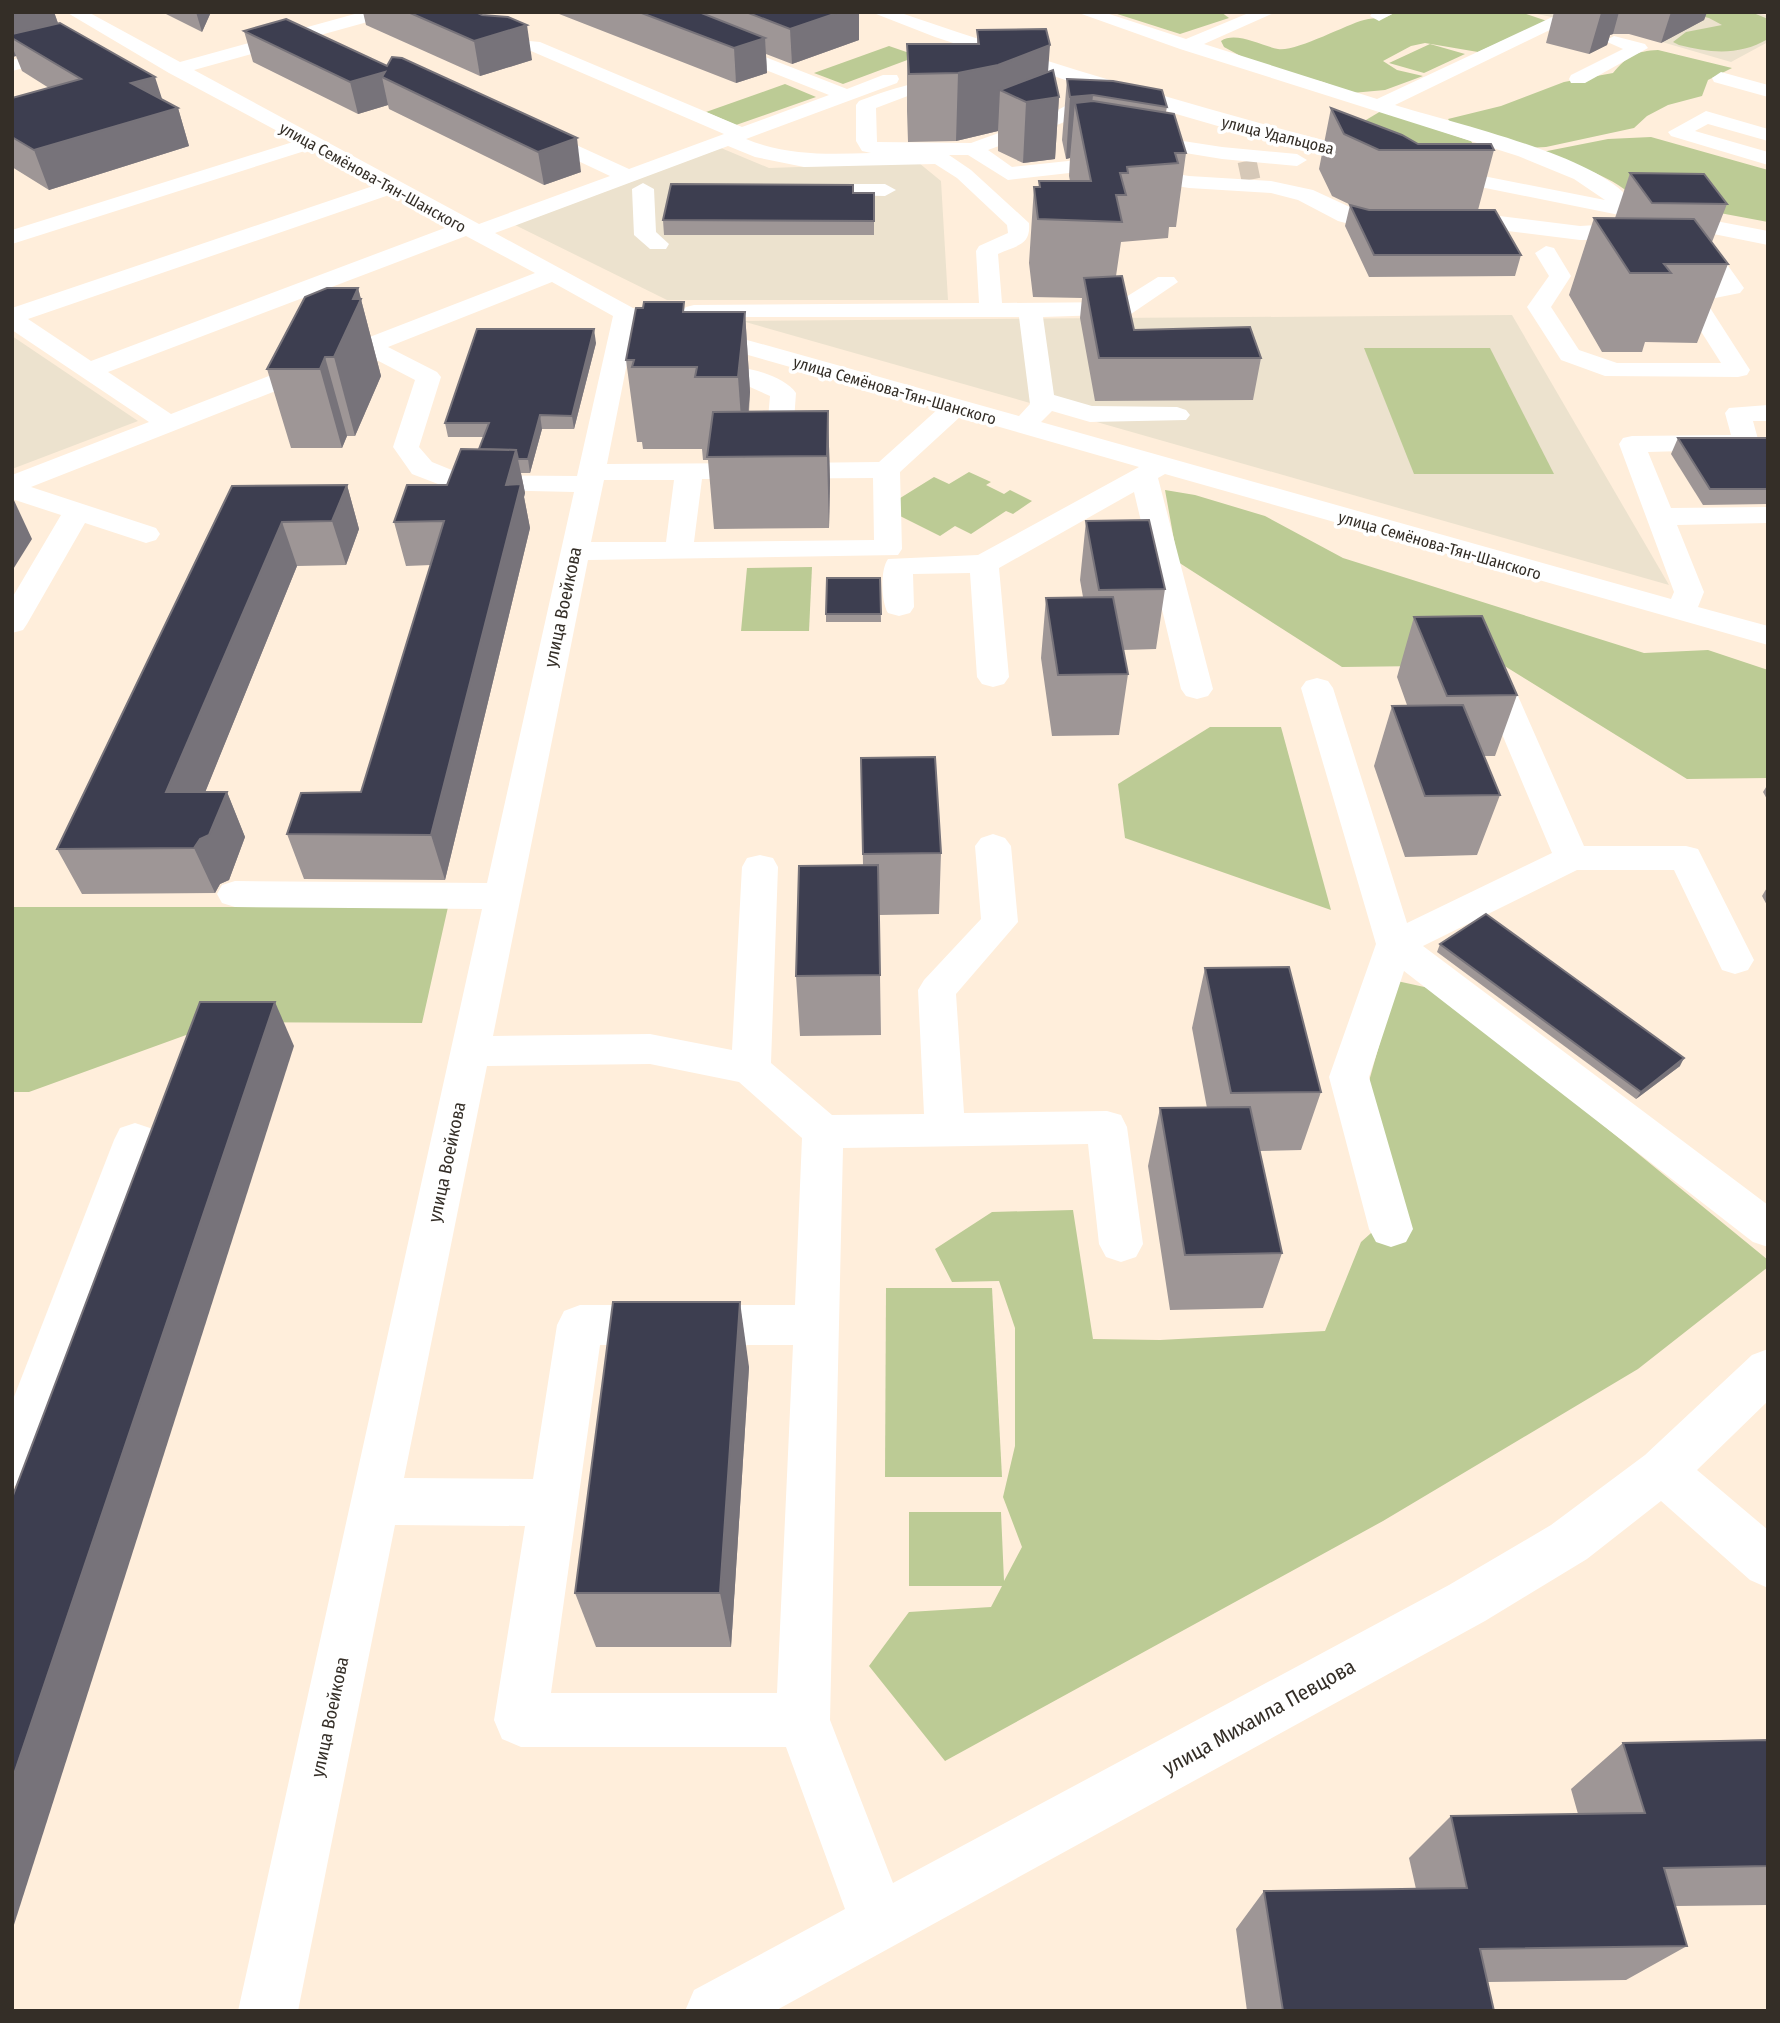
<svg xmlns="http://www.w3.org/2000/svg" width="1780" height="2023" font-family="'Fira Sans Condensed',sans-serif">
  <rect width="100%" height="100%" fill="#ffeedb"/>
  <!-- education -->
  <g fill="#ece2ce">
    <polygon points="1527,12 1753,12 1768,16 1768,42 1731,62 1631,33"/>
    <polygon points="721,148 769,168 919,163 941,181 948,300 667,300 515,225"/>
    <polygon points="1512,315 1669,585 742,321"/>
    <polygon points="12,336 138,421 12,469"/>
  </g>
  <!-- green -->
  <g fill="#bccb95">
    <polygon points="1111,12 1221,12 1229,18 1180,34"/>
    <path d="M1395,12H1520L1547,21L1478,52L1425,43L1411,46L1383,61L1397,70L1423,76L1385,90L1352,93L1323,82L1259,66L1224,47L1221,41C1236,31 1261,46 1278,49C1296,52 1345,25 1364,20C1376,17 1385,20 1395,12Z"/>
    <path d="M1683,12H1751L1768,19V39C1739,56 1710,53 1679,45L1673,42L1686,32L1722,25L1709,18Z"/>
    <polygon points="1430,44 1465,54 1424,73 1389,63"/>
    <polygon points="889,46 918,56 843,84 814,73"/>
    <path d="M1658,50L1732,68L1708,80L1702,96L1668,105L1647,116L1634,128L1546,147L1526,148L1451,123L1448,119L1501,106L1564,82L1613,73C1627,56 1636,51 1658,50Z"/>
    <polygon points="785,84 816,97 736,125 706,112"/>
    <polygon points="1381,111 1471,141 1476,149 1426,150 1361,123"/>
    <path d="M1651,137L1768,170V222L1634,197C1608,173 1570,164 1537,153L1608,139Z"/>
    <polygon points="1364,348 1490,348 1554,474 1414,474"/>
    <polygon points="969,472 991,482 986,485 1004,494 1010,490 1032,501 1013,514 1006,511 971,534 955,526 940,536 898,515 897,500 934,477 949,484"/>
    <polygon points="1165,490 1195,495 1265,516 1343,558 1644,653 1708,650 1768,670 1768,778 1687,779 1503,665 1342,667 1178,562"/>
    <polygon points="812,567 809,631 741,631 747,568"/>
    <polygon points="1210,727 1281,727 1331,910 1125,838 1118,784"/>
    <polygon points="12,907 448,907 422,1023 222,1022 29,1092 12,1092"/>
    <polygon points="1397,981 1438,990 1768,1260 1768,1267 1638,1369 1383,1521 945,1761 869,1666 909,1612 991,1607 1002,1586 909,1586 909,1512 1001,1512 1004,1581 1022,1547 1003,1497 1015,1446 1015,1328 999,1281 952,1282 935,1249 992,1212 1073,1210 1093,1339 1160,1340 1325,1331 1361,1242 1398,1209 1366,1092"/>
    <polygon points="886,1288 992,1288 1002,1477 885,1477"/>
  </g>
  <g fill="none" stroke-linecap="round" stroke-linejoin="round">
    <!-- minor-tunnel -->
    <polyline stroke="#d6c8b7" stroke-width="19" stroke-dasharray="19 10" stroke-linecap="butt" points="1247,161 1251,180"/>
    <!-- minor -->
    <g fill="#fff" fill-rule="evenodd">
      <path d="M66,12H88L180,62L362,12H392L389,16L194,70L479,224L610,176L525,136L522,132L525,128H539L629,169L724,134L531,51L489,47L414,12H438L498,38L540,42L742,127L829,95L710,48L707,44L710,40H722L847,89L883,75H897L899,79L897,83L746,139C788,156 827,154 871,153L862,151L856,141V105L859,101C880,93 949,67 966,88L957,94H913L876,108L877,142L971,143L1048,115L1096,90L935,37L871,12H898C1058,67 1218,114 1382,155L1385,159L1375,165L1242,133L1114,96L1062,123L988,150L1012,167L1087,159L1189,176L1271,181L1313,190L1365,214H1483L1580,226L1647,222L1650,227L1643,237L1635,239L1580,240L1483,228H1364L1338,221L1298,200L1271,193L1189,188L1087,171L1008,180L968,155H949L971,170L1029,223C1031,246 1017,245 998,254L1002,303L1118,302L1158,277H1174L1178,282L1131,314L1043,317L1054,395L1092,406L1177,407L1186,410L1190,415L1186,420L1090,422L1052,411L1041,422L1671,599L1674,592L1619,444L1623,438L1632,436L1731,435L1725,413L1729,408L1768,405V421H1753L1759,443L1755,449L1648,452L1671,508L1768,507V523L1677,525L1704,592L1698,607L1768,626V645L1165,474L1158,478L1213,689L1208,696L1197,699L1186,696L1181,689L1134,492L999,568L1009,677L1004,684L993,687L982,684L977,677L970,573L913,574L914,607L910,613L899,616L888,613C881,602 880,570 888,559L978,555L1139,467L961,416L900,472L902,549L898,555L588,560L493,1036L650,1034L732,1050L742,867L747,858L760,855L773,858L778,867L771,1063L832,1115L924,1114L918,990L924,980L981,919L975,846L981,838L993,834L1005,838L1011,846L1018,922L956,994L964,1113L1107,1111L1121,1115L1127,1127L1143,1244L1136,1257L1121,1262L1106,1257L1099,1244L1088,1144L843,1148L830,1720L893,1883L1449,1585L1551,1525L1645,1455L1752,1355L1768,1349V1401L1697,1470L1768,1530V1588L1750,1580L1661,1501L1587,1559L1485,1621L775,2011H685L694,1990L845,1909L786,1747H521L502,1739L494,1720L525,1526L395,1525L298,2011H238L482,909L235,907L222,903L217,894L222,885L235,881L487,883L574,492L451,489L412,474L393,447L415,380L367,355L31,487L156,528L160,534L156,540L146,543L85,523L27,624L23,630L12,633V598L61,515L12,499V475L149,422L12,330V308L376,185L311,149L12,244V230L296,141L169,73ZM728,146L755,157L804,167L935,164L957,178L1007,225L1008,233L979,246L976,251L979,303L694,305L686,307L682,312L686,317H1019L1030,404L1019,416L633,308L495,233ZM392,194L450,226L91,361L28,319ZM466,236L535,273L171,414L108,372ZM552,282L613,316L577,476L464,475L432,462L419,447L441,377L437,372L388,347ZM635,323L938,409L879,462L791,463L796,393C779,369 717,360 690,367L687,372L690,377L741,383L770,396L764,463L607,464ZM873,478L874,540L694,542L702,479ZM604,480H674L666,542H591ZM650,1064L739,1082L802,1138L795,1305H580L564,1311L557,1325L533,1479L404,1478L487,1066ZM600,1345H793L777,1693H551Z"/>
      <path d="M1076,12H1103L1186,39L1251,12H1276L1204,44L1377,99L1563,12H1587L1395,105C1449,122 1599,156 1630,200L1627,204L1768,231V245L1426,176L1423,172L1433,166L1605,200L1574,179L1518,156L1180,49Z"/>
      <polygon points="1373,12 1396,12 1379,21 1370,16"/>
      <polygon points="1614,36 1645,44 1648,48 1585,83 1571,83 1569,79 1571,75 1623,49 1605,41"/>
      <polygon points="68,46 74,47 77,51 74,55 12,71 12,60"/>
      <polygon points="1721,72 1768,85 1768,97 1714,82 1712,78"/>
      <polygon points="1706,111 1768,129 1768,141 1708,124 1695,131 1768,152 1768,165 1671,136 1668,132"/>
      <polygon points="1131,133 1222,147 1297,154 1307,160 1297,166 1222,159 1124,143 1121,139"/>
      <polygon points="643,183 654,189 656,232 669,244 666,249 650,249 634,235 632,189"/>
      <polygon points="801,184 885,184 896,190 885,196 794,194 790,190"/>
      <polygon points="1546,246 1554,248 1571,276 1551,307 1579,350 1617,363 1721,363 1678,295 1682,290 1717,283 1705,265 1708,260 1724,260 1744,288 1740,293 1705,300 1750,370 1747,375 1738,377 1605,376 1561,360 1527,307 1549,276 1535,253"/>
      <polygon points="1317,678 1328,681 1333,688 1407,923 1552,853 1486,696 1491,689 1502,686 1513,689 1518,696 1584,846 1686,846 1698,849 1754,960 1748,970 1735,974 1722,970 1674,870 1577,870 1423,946 1768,1205 1768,1247 1753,1242 1404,971 1369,1077 1413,1229 1406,1242 1391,1247 1376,1242 1369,1229 1329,1077 1376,944 1301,688 1306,681"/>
      <polygon points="135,1123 150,1128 156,1140 36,1464 29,1480 12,1487 12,1402 114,1140 120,1128"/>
    </g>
  </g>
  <!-- wall -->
  <g fill="#9e9696">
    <polygon points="12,12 54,12 58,23 162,100 178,108 189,146 49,190 12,167 12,98 49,88 22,71 16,56 12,57"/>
    <polygon points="162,12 211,12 202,32"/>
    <polygon points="363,12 476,12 532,60 480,76 366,25"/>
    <polygon points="554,12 859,12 859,40 792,64 766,54 767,73 736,83"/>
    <polygon points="1554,12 1707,12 1704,20 1661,43 1629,34 1613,34 1610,35 1607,45 1589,54 1546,43"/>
    <polygon points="286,19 581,172 544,185 389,109 388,105 358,114 253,62 244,31"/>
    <polygon points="977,30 1048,72 1059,97 1055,159 1023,163 998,151 998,131 956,141 908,142 907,111 907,44 977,44"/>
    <polygon points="1067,79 1167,107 1166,112 1186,153 1176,227 1169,227 1168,238 1121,242 1116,276 1134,330 1261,358 1253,400 1095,401 1080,318 1082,298 1033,297 1029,263 1034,187 1039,187 1039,181 1070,181 1069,176 1070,158 1066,159 1062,140"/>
    <polygon points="1331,108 1418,144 1494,150 1478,210 1521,255 1515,276 1369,277 1345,226 1350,205 1353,206 1332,196 1319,169"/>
    <polygon points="1630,173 1727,204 1712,242 1728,264 1697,343 1645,342 1642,352 1602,352 1569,295 1594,218 1615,218"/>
    <polygon points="853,185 853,193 874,193 874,235 664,235 663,220"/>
    <polygon points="358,288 381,376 355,436 347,436 342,448 291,448 267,369"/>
    <polygon points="685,312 745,312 750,392 749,412 828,411 830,482 829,528 714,529 708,460 703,460 702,449 643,449 642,442 637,442 626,360"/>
    <polygon points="596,343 574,429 542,429 530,473 521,473 525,493 524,497 530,528 445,880 304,879 287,834 361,792 431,565 406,566 394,522 447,485 479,449 484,437 448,437 445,423"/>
    <polygon points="1678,438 1768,438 1768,504 1703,505 1671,454"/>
    <polygon points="347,485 359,529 346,565 297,566 205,792 227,792 245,837 229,880 220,884 215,893 82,894 57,849 232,486"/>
    <polygon points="1086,521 1165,589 1156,649 1123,650 1128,674 1119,735 1052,736 1041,658 1046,598 1083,597 1080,580"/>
    <polygon points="880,578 881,622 826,622 826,614"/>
    <polygon points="1414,617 1517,695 1495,756 1484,756 1500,795 1477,855 1405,857 1374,766 1392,706 1407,705 1397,677"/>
    <polygon points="861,758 941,853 939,914 879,915 881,1035 800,1036 796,976 863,865"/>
    <polygon points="1768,784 1768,801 1763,792"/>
    <polygon points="1768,886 1768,907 1762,896"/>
    <polygon points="1440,944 1680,1066 1636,1099 1437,952"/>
    <polygon points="1205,968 1321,1092 1301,1150 1260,1151 1282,1253 1263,1308 1170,1310 1148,1166 1160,1108 1207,1108 1192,1028"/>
    <polygon points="749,1367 731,1647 596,1647 575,1593"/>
    <polygon points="1768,1740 1768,1905 1675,1906 1687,1946 1626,1980 1488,1982 1494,2011 1247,2011 1236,1929 1264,1891 1416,1889 1409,1858 1451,1816 1578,1814 1571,1789 1623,1743"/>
  </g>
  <!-- shaded-wall -->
  <g fill="#77737a">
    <polygon points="12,12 54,12 65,44 12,38"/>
    <polygon points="196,12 211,12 202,32"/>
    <polygon points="840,12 859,12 859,40 792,64 790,29"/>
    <polygon points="1619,12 1613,34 1610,35 1607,45 1589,54 1601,13"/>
    <polygon points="1671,12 1707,12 1704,20 1661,43"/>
    <polygon points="527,25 532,60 480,76 474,41"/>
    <polygon points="765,38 767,73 736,83 734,48"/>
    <polygon points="1050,45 1046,99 1059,97 1055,159 1023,163 1026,102 1000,90 998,131 956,141 958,73"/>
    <polygon points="12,46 16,56 12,57"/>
    <polygon points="385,72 382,77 388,105 358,114 350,82"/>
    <polygon points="155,77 166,111 178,108 189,146 49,190 34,150 131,83"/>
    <polygon points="1093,95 1087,156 1075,103 1070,158 1066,159 1070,97"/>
    <polygon points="577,138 581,172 544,185 538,152"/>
    <polygon points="358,288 381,376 355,436 334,357 353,299"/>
    <polygon points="745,312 750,392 744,459 738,377"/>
    <polygon points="594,329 596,343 574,429 572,416"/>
    <polygon points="325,357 347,436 342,448 320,369"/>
    <polygon points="828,411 830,482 829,528 827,456"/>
    <polygon points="540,415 542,429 530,473 528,459"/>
    <polygon points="516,450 525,493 524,497 530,528 445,880 431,835 506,485"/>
    <polygon points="347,485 359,529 346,565 332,521"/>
    <polygon points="12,496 32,539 12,571"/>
    <polygon points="282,522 297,566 187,837 166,792"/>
    <polygon points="227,792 245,837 229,880 220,884 215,893 194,848"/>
    <polygon points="275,1002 294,1046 12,1931 12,1780"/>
    <polygon points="1684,1058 1680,1066 1636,1099 1641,1092"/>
    <polygon points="740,1302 749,1367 731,1647 720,1593"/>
  </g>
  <!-- building -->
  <g fill="#3d3e50" stroke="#77737a" stroke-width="2">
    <polygon points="408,12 476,12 482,15 508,17 527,25 474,41"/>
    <polygon points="639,12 699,12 765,38 734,48"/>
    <polygon points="746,12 840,12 790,29"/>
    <polygon points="286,19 387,66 392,57 402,58 577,138 538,152 382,77 385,72 350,82 244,31"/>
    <polygon points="60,23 155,77 131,83 178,108 34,150 12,137 12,98 81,79 12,38 12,34"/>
    <polygon points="1046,29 1050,45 998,65 958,73 909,74 907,44 979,44 977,30"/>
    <polygon points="1053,70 1059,97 1026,102 1000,90"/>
    <polygon points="1067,79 1113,81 1162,90 1167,107 1093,95 1070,97"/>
    <polygon points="1093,101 1174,114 1186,153 1175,153 1178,163 1127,167 1128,173 1120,173 1126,195 1116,195 1122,222 1038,219 1034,187 1040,187 1039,181 1091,181 1075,103"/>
    <polygon points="1331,108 1402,135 1418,144 1491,144 1494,150 1379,150 1344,134"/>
    <polygon points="1630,173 1704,174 1727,204 1652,203"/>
    <polygon points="671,184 853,185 853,193 874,193 874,221 663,220"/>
    <polygon points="1350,205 1369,210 1495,210 1521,255 1374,255"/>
    <polygon points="1594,218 1694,219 1728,264 1664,264 1671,273 1630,273"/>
    <polygon points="1122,276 1134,330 1250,327 1261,358 1099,358 1084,278"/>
    <polygon points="327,288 358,288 353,299 361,299 334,357 325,357 320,369 267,369 305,297"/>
    <polygon points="644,302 684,302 683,312 745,312 738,377 695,377 697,367 632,367 634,360 626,360 636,308 643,308"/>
    <polygon points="477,329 594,329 572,416 540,415 528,459 518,459 516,450 479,449 489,423 445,423"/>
    <polygon points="828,411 827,456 707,457 713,412"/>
    <polygon points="1678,438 1768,438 1768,489 1710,489"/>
    <polygon points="461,449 516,450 506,485 521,484 431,835 287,834 301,793 361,792 444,521 394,522 407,485 447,485"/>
    <polygon points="347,485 332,521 282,522 166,792 227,792 209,835 200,839 194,848 57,849 232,486"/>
    <polygon points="1149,520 1165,589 1099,590 1086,521"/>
    <polygon points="827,578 880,578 881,614 826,614"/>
    <polygon points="1113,597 1128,674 1058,675 1046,598"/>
    <polygon points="1482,616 1517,695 1447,696 1414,617"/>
    <polygon points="1463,705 1500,795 1425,796 1392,706"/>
    <polygon points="935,757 941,853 863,854 861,758"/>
    <polygon points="878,865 880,975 796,976 799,866"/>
    <polygon points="1486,914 1684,1058 1641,1092 1440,944"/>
    <polygon points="1289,967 1321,1092 1231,1093 1205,968"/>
    <polygon points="200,1002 275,1002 12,1780 12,1498"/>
    <polygon points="1250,1107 1282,1253 1185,1255 1160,1108"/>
    <polygon points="613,1302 740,1302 720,1593 575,1593"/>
    <polygon points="1768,1740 1768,1866 1664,1868 1687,1946 1480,1949 1494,2011 1283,2011 1264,1891 1467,1888 1451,1816 1645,1813 1623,1743"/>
  </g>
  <g text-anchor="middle" stroke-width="7" stroke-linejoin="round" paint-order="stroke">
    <!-- far-street labels -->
    <g font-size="16" fill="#342e27" stroke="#fff">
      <text transform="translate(1278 135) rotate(14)" y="6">улица Удальцова</text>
      <text transform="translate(373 177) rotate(29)" y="6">улица Семёнова-Тян-Шанского</text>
      <text transform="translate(895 390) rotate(16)" y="6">улица Семёнова-Тян-Шанского</text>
      <text transform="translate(1440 545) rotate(16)" y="6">улица Семёнова-Тян-Шанского</text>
    </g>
    <!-- street labels -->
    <g font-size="18" fill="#342e27" stroke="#fff">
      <text transform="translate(563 607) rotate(-78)" y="6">улица Воейкова</text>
      <text transform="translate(447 1162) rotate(-78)" y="6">улица Воейкова</text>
      <text transform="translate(330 1717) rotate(-78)" y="6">улица Воейкова</text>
    </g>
    <!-- near-street labels -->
    <g font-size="21" fill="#342e27" stroke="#fff">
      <text transform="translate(1259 1717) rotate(-29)" y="7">улица Михаила Певцова</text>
    </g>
  </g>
  <!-- border -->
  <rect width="1780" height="2023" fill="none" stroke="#342e27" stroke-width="28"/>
</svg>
